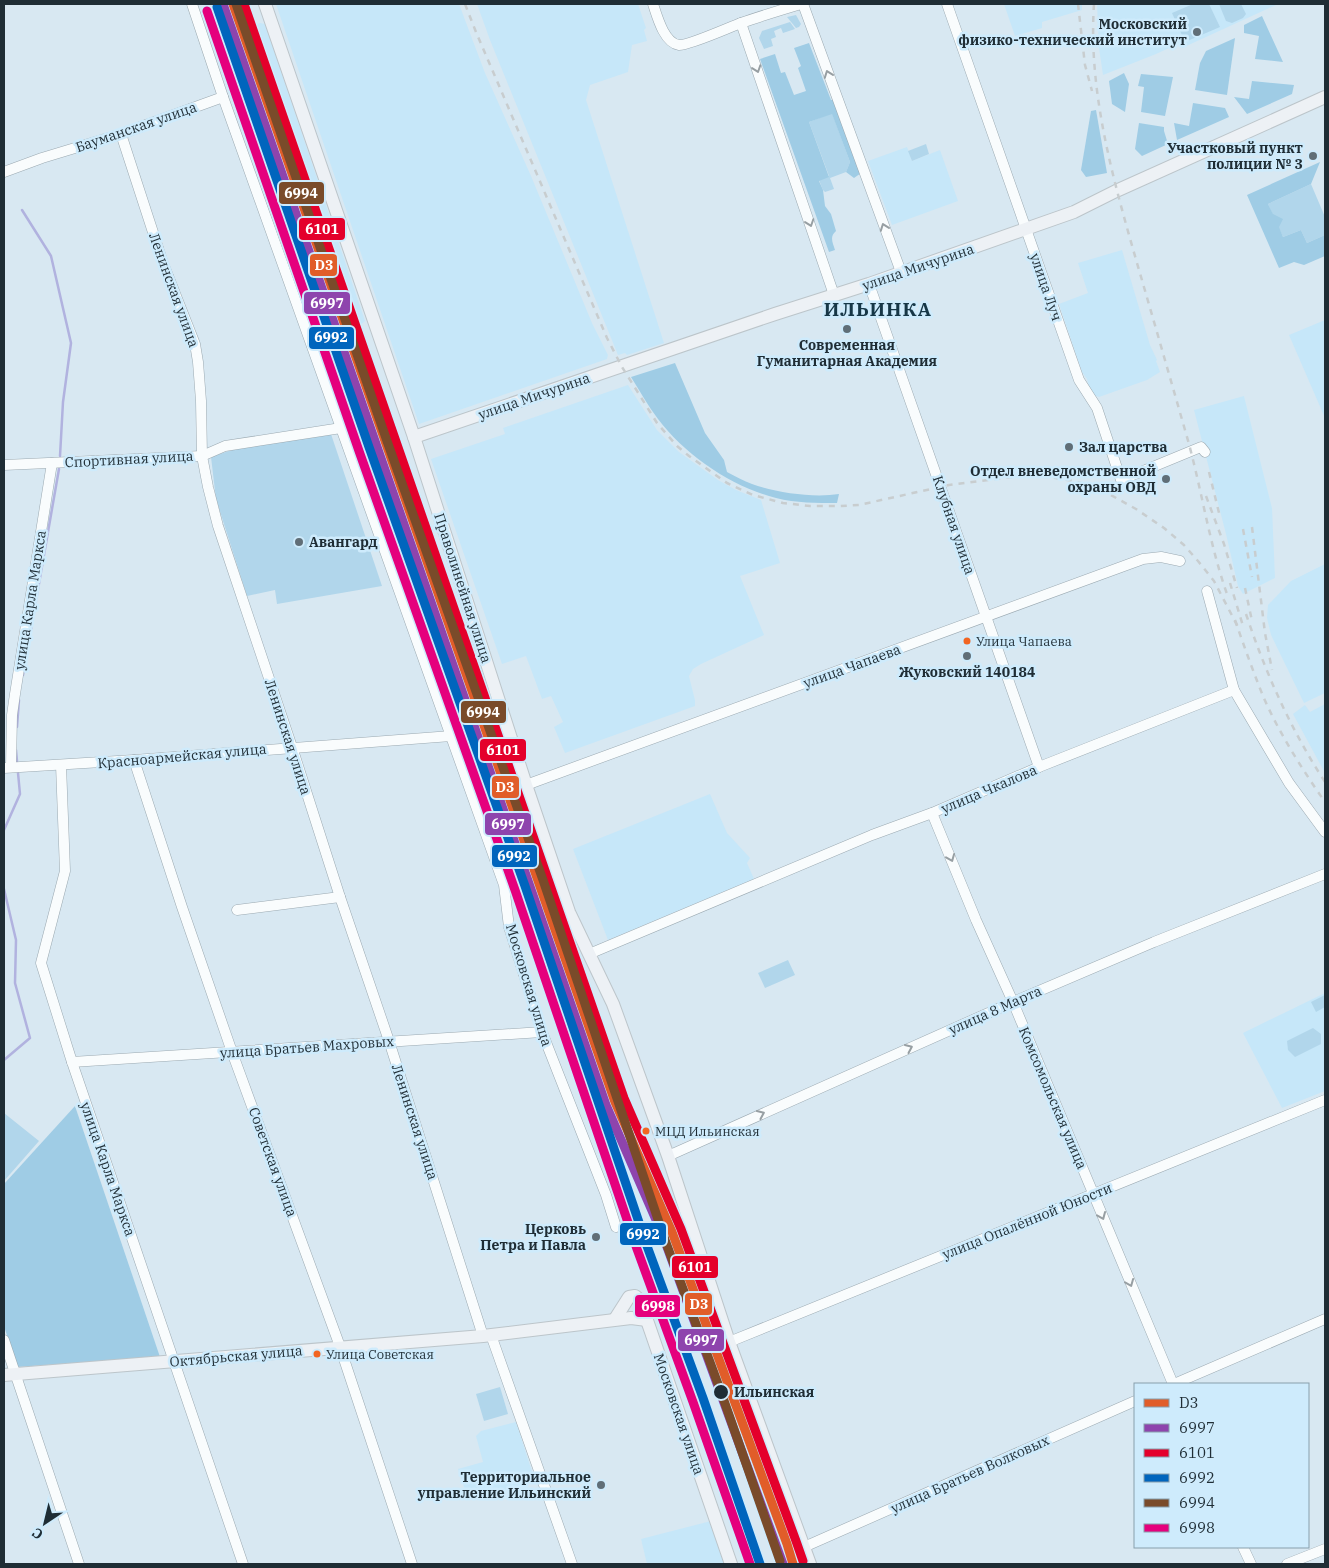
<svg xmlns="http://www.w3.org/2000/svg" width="1329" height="1568" font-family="'IBM Plex Serif',serif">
  <rect width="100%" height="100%" fill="#d8e8f2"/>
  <!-- built -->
  <g fill="#c6e7f9">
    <polygon points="276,4 459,4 485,73 531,176 592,323 608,355 607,359 419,424"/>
    <polygon points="477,4 638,4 646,28 644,30 647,41 632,45 628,72 590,85 586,100 664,343 627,355 625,353 618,355 490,40"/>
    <polygon points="1004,4 1082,4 1082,10 1042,22 1042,28 1015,36"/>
    <polygon points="1097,4 1278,4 1182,48 1179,42 1180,43 1156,54 1103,75 1099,48"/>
    <polygon points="260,23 265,24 365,321 358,327 351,329 246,28"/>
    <polygon points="907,147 912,161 940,150 958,201 892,225 868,161"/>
    <polygon points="1122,250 1150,345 1157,360 1156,361 1160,372 1147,380 1099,397 1091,394 1087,379 1082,372 1059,304 1088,293 1078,263"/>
    <polygon points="1325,320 1325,418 1289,335"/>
    <polygon points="628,385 657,430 679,452 718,480 736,490 761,500 780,563 740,576 764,635 701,664 693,669 689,676 695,700 695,706 565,753 554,727 563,722 551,696 542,699 526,656 502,664 431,459 505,434 503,428"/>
    <polygon points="1244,396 1272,508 1275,578 1243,594 1238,586 1226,534 1194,410"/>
    <polygon points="1325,564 1325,693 1304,703 1271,635 1267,618 1268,605 1291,581"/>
    <polygon points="1325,704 1325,773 1293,714 1305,705 1310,712"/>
    <polygon points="710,794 727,833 750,858 747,863 754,879 608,940 573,849"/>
    <polygon points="1325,993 1325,1091 1282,1108 1243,1033"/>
    <polygon points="516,1422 535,1481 494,1494 466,1493 458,1469 483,1462 476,1436 481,1431"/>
    <polygon points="711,1521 726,1564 647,1564 641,1539"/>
  </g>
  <!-- green -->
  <g fill="#b1d6eb">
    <polygon points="1193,4 1209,4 1220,27 1185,42 1172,13"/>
    <polygon points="1219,4 1241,4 1246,14 1243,18 1232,23 1226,21"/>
    <polygon points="796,15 801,24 799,27 796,28 787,17"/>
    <polygon points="790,22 795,29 783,33 781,28 774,31 776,37 771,39 773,46 764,49 759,38 762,31"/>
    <polygon points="832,113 850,162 846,172 830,178 834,189 825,192 823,190 819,180 829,176 809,122"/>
    <polygon points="926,144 929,154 912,161 908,151"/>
    <polygon points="1311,184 1325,217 1325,235 1307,243 1301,230 1283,237 1268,204"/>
    <polygon points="331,434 382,586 277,604 275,590 247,596 216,499 211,457 241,447"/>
    <polygon points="788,960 795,975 765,988 758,973"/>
    <polygon points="1325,995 1325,1007 1316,1012 1311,1002"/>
    <polygon points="1313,1028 1321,1034 1321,1044 1295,1057 1288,1050 1287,1041"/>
    <polygon points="4,1113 39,1141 4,1181"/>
    <polygon points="500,1387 508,1414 484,1421 476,1394"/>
  </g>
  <!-- forest -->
  <g fill="#9fcce5">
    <polygon points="1262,16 1283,62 1255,59 1259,36 1244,33 1244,25"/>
    <polygon points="1235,38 1227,95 1195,90 1200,63 1206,51"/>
    <path d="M809,43L831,100L837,99L864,171L854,178L846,172L850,162L832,114L809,122L829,177L819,181L823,190L825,206L831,214L836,231C829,237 833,243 835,250L829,252L760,59L775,54L781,73L785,72L794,95L806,91L798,68L801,66L794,48Z"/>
    <polygon points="1124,73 1129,84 1125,112 1112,104 1109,81"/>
    <polygon points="1141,74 1173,77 1165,116 1141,112 1144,87 1138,86"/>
    <polygon points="1252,81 1294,85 1292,94 1247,114 1234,97 1249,99"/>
    <polygon points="1193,103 1225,108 1229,117 1177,140 1174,123 1189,126"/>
    <polygon points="1096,110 1107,173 1086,177 1081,170 1091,111"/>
    <polygon points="1139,123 1164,127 1164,131 1168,144 1142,156 1135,149"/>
    <polygon points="1320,162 1311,184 1268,204 1273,214 1283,219 1279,227 1283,237 1301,230 1307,243 1325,235 1325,256 1304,265 1294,262 1279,268 1247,195"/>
    <path d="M675,363L705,433L724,460L727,472C735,476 744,481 752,484C776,493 814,498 839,494L837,503C817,503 796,503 776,498C732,487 685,455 658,419C648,406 640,391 631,377Z"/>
    <polygon points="75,1106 160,1357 17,1367 4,1326 4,1184"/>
  </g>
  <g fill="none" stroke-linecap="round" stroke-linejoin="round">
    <!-- stream -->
    <g stroke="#b1b2df" stroke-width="2.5">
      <polyline points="22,210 51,256 71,343 63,402 60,456"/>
      <polyline points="23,675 59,469"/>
      <polyline points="17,727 19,700"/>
      <polyline points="16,750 17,761"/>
      <polyline points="4,830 20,794 18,773"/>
      <polyline points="4,889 16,940 15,983 30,1038 4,1060"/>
    </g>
    <!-- minor casing -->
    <g stroke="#9ba9b1" stroke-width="11">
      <g id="minor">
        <polyline points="192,4 223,97 504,885 509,927 542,1032 606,1195 616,1227"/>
        <path d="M653,4C657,16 664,43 679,45C688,46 730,27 741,23C761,16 781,10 801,4"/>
        <polyline points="803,4 901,272"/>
        <polyline points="947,4 1079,380 1097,408 1121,480 1201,447 1205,452"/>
        <polyline points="741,23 834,295"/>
        <polyline points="121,134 163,263 195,344 198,362 201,401 202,456 208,487 218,526 292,747 340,897 389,1041 483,1336"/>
        <polyline points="4,172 42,158 121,134 223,97"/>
        <polyline points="869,284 1039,767"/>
        <polyline points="4,465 202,456 225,446 341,428"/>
        <polyline points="1207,591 1234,690"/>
        <polyline points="134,760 182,907 232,1052 338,1341 412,1564"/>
        <polyline points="61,765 65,871 41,963 72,1062 243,1564"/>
        <polyline points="11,767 12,715 15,694 52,463"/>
        <polyline points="4,768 134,760 451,736"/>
        <polyline points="526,785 1143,559 1161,557 1180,561"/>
        <polyline points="932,813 976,920 1013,1002 1173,1384"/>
        <polyline points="237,910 340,897"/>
        <polyline points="589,954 872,835 932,813 1039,767 1234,690 1289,783 1325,832"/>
        <polyline points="72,1062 542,1032"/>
        <polyline points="668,1156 1013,1002 1154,942 1325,874"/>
        <polyline points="491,1335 572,1564"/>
        <polyline points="4,1340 79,1564"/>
        <polyline points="729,1342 1325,1100"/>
        <polyline points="1174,1384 1325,1319"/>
        <polyline points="804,1547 1135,1401"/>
        <polyline points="1243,1547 1251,1564"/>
        <polyline points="1287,1564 1325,1549"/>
      </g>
    </g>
    <!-- major casing -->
    <g stroke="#bcc5ca" stroke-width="14">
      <g id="major">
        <polyline points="265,4 414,437 526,785 569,912 613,1004 668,1156 729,1342 810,1564"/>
        <polyline points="414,437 775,314 869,284 1074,212 1116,191 1325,97"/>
        <polyline points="615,1319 629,1297 635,1296 640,1300 731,1564"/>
        <polyline points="4,1375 483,1336 631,1318 647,1320"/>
      </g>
    </g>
    <!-- minor -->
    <use href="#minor" stroke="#f9fcfd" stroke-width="10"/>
    <!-- major -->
    <use href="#major" stroke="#edf1f5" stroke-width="12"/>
    <!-- rail -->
    <g stroke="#c8cdcf" stroke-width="2.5" stroke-dasharray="6 6" stroke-linecap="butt">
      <polyline points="465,4 476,32 607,338 622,367 657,423 677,446 689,456 727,483 753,495 783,503 810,506 840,506 859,505 949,485 1020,476 1049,477 1074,481 1094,487 1109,494 1136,509 1164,528 1184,545 1198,561 1214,581 1238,627"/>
      <polyline points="1078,4 1085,65 1092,91"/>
      <path d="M1094,4C1088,92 1113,179 1137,263C1153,318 1169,374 1185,430C1201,484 1208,540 1227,594"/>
      <polyline points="1209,472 1220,517"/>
      <polyline points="1206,496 1224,544 1237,588"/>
      <polyline points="1252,527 1265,633 1272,670"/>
      <polyline points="1243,529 1252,577"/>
      <polyline points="1230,583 1243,626"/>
      <polyline points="1245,588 1252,621"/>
      <path d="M1246,614C1266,674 1291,730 1325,782"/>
      <path d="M1235,620C1244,646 1253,671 1263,696C1279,733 1302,769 1325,802"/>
    </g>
    <!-- rail-1 casing -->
    <g stroke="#ceebfc" stroke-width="12">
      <polyline id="rail-1" points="233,4 615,1102 672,1232 787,1544 793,1564"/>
    </g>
    <!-- rail-2 casing -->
    <g stroke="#ceebfc" stroke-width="12">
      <polyline id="rail-2" points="224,7 606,1105 663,1236 783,1564"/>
    </g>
    <!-- rail-3 casing -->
    <g stroke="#ceebfc" stroke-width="12">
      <polyline id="rail-3" points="244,4 624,1098 681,1229 796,1541 803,1561"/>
    </g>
    <!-- rail-4 casing -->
    <g stroke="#ceebfc" stroke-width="12">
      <polyline id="rail-4" points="217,7 369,447 525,886 647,1246 703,1398 760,1564"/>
    </g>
    <!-- rail-5 casing -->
    <g stroke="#ceebfc" stroke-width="12">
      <polyline id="rail-5" points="236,4 387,441 543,880 665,1240 721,1392 780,1561"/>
    </g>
    <!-- rail-6 casing -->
    <g stroke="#ceebfc" stroke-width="12">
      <polyline id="rail-6" points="207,11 359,451 515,890 637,1249 693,1402 750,1564"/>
    </g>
    <!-- rail-1 -->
    <use href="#rail-1" stroke="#e15d29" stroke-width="9"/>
    <!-- rail-2 -->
    <use href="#rail-2" stroke="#8e44ad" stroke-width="9"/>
    <!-- rail-3 -->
    <use href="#rail-3" stroke="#e4002b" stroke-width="9"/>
    <!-- rail-4 -->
    <use href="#rail-4" stroke="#0065bd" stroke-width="9"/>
    <!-- rail-5 -->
    <use href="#rail-5" stroke="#7a4b2a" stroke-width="9"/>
    <!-- rail-6 -->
    <use href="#rail-6" stroke="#e5007d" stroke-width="9"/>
  </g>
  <!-- one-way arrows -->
  <defs><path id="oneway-chevron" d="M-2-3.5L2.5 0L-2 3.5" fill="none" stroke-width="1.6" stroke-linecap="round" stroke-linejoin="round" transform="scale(1.25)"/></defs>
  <g stroke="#979fa3">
    <use href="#oneway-chevron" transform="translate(757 69) rotate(71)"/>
    <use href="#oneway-chevron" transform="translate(828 74) rotate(-110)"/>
    <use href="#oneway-chevron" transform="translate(810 223) rotate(71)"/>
    <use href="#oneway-chevron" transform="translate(884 227) rotate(-110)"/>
    <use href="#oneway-chevron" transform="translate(951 858) rotate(68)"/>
    <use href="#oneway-chevron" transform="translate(909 1048) rotate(-24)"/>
    <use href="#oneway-chevron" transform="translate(761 1114) rotate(-24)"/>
    <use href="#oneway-chevron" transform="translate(1102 1216) rotate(67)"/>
    <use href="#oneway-chevron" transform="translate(1130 1283) rotate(68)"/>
  </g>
  <!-- markers -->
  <g fill="#606e77" stroke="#ceebfc" stroke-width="2">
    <circle cx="1197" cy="32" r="5"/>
    <circle cx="1313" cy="156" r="5"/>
    <circle cx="847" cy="329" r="5"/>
    <circle cx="1069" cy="447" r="5"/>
    <circle cx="1166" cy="479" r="5"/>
    <circle cx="299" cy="542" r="5"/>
    <circle cx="967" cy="656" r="5"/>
    <circle cx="596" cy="1237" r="5"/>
    <circle cx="601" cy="1485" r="5"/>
  </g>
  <g fill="#f26522" stroke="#ceebfc" stroke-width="2">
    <circle cx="967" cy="641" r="4.5"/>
    <circle cx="646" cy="1131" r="4.5"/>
    <circle cx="317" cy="1354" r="4.5"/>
  </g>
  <circle fill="#1f2d35" stroke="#ceebfc" stroke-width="2" cx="721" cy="1392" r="8"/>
  <g text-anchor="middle" stroke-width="5" stroke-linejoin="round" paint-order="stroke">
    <!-- bus labels -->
    <g font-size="13" fill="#1f2d35" stroke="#ceebfc" text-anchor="start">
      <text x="976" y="646">Улица Чапаева</text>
      <text x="655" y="1136">МЦД Ильинская</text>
      <text x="326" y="1359">Улица Советская</text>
    </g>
    <!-- poi labels -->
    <g font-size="14" font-weight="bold" fill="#1f2d35" stroke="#ceebfc" text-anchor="end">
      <text x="1187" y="29">Московский<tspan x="1187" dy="16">физико-технический институт</tspan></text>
      <text x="1303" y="153">Участковый пункт<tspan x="1303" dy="16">полиции № 3</tspan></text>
      <text x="847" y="350" text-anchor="middle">Современная<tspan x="847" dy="16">Гуманитарная Академия</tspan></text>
      <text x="1079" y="452" text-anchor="start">Зал царства</text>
      <text x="1156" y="476">Отдел вневедомственной<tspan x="1156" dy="16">охраны ОВД</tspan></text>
      <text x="309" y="547" text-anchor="start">Авангард</text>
      <text x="967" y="677" text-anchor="middle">Жуковский 140184</text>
      <text x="586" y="1234">Церковь<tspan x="586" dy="16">Петра и Павла</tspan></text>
      <text x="591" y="1482">Территориальное<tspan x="591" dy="16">управление Ильинский</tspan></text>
    </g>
    <!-- street labels -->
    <g font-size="14" fill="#1f2d35" stroke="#ceebfc">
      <text transform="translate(136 127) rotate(-19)" y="5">Бауманская улица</text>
      <text transform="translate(918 267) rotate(-19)" y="5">улица Мичурина</text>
      <text transform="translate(1046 287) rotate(71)" y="5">улица Луч</text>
      <text transform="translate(174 290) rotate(70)" y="5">Ленинская улица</text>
      <text transform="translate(534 396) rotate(-19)" y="5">улица Мичурина</text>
      <text transform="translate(129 459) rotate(-3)" y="5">Спортивная улица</text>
      <text transform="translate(954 525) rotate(71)" y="5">Клубная улица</text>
      <text transform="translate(463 588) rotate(72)" y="5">Праволинейная улица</text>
      <text transform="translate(30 600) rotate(-81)" y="5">улица Карла Маркса</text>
      <text transform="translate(852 666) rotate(-20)" y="5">улица Чапаева</text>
      <text transform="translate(288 737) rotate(72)" y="5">Ленинская улица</text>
      <text transform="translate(182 756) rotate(-5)" y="5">Красноармейская улица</text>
      <text transform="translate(989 789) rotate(-23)" y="5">улица Чкалова</text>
      <text transform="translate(529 985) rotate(73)" y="5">Московская улица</text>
      <text transform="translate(995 1010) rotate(-24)" y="5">улица 8 Марта</text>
      <text transform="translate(307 1047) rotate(-4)" y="5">улица Братьев Махровых</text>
      <text transform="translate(1053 1098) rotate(67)" y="5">Комсомольская улица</text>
      <text transform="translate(415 1122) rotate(72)" y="5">Ленинская улица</text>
      <text transform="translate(273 1162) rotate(70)" y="5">Советская улица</text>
      <text transform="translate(108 1169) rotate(71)" y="5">улица Карла Маркса</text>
      <text transform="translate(1027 1221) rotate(-22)" y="5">улица Опалённой Юности</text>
      <text transform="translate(236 1356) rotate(-5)" y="5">Октябрьская улица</text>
      <text transform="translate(679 1414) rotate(71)" y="5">Московская улица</text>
      <text transform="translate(970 1474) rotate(-24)" y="5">улица Братьев Волковых</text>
    </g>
    <!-- stop labels -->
    <g font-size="14" font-weight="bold" fill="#1f2d35" stroke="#ceebfc" text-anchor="start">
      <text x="734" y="1397">Ильинская</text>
    </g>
    <!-- district labels -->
    <g font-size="19" font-weight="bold" letter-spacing="1" fill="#163747" stroke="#ceebfc">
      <text x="878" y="316">ИЛЬИНКА</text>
    </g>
  </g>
  <g stroke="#ceebfc" stroke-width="2">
    <rect x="278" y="181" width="47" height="24" rx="5" fill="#7a4b2a"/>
    <rect x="298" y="217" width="48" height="24" rx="5" fill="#e4002b"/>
    <rect x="309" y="253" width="29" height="24" rx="5" fill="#e15d29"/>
    <rect x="303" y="291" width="48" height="24" rx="5" fill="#8e44ad"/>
    <rect x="308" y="326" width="47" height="24" rx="5" fill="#0065bd"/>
    <rect x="460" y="700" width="47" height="24" rx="5" fill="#7a4b2a"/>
    <rect x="479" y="738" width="48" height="24" rx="5" fill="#e4002b"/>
    <rect x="491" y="775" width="29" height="24" rx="5" fill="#e15d29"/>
    <rect x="484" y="812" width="48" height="24" rx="5" fill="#8e44ad"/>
    <rect x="491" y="844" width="47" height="24" rx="5" fill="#0065bd"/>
    <rect x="619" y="1222" width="48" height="24" rx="5" fill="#0065bd"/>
    <rect x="671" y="1255" width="48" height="24" rx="5" fill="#e4002b"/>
    <rect x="684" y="1292" width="29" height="24" rx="5" fill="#e15d29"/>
    <rect x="634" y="1294" width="47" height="24" rx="5" fill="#e5007d"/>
    <rect x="677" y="1328" width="48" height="24" rx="5" fill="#8e44ad"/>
  </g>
  <g font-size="14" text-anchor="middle" font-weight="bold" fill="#fff">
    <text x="301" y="198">6994</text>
    <text x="322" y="234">6101</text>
    <text x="324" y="270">D3</text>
    <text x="327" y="308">6997</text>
    <text x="331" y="342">6992</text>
    <text x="483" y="717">6994</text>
    <text x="503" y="755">6101</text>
    <text x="505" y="792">D3</text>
    <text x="508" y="829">6997</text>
    <text x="514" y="861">6992</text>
    <text x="643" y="1239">6992</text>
    <text x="695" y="1272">6101</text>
    <text x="699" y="1309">D3</text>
    <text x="658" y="1311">6998</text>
    <text x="701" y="1345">6997</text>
  </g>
  <!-- border -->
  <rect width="1329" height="1568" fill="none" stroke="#1f2d35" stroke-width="10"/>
  <!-- legend -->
  <rect x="1134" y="1383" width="175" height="165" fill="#ceebfc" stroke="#889fac"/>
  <rect x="1144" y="1399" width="25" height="8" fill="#e15d29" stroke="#889fac"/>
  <text x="1179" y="1408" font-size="15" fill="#1f2d35">D3</text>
  <rect x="1144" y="1424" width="25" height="8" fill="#8e44ad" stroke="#889fac"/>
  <text x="1179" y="1433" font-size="15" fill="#1f2d35">6997</text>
  <rect x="1144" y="1449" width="25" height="8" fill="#e4002b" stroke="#889fac"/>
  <text x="1179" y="1458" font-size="15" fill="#1f2d35">6101</text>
  <rect x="1144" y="1474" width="25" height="8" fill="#0065bd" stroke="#889fac"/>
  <text x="1179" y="1483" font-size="15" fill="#1f2d35">6992</text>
  <rect x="1144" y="1499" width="25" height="8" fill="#7a4b2a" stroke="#889fac"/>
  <text x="1179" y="1508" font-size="15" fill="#1f2d35">6994</text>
  <rect x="1144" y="1524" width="25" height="8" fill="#e5007d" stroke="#889fac"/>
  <text x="1179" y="1533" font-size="15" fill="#1f2d35">6998</text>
  <!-- north arrow -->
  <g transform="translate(45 1523) rotate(215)" stroke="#ceebfc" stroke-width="4" paint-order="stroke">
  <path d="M0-4L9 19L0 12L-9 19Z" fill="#1f2d35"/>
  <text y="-8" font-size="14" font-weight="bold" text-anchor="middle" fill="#1f2d35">С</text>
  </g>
</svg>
